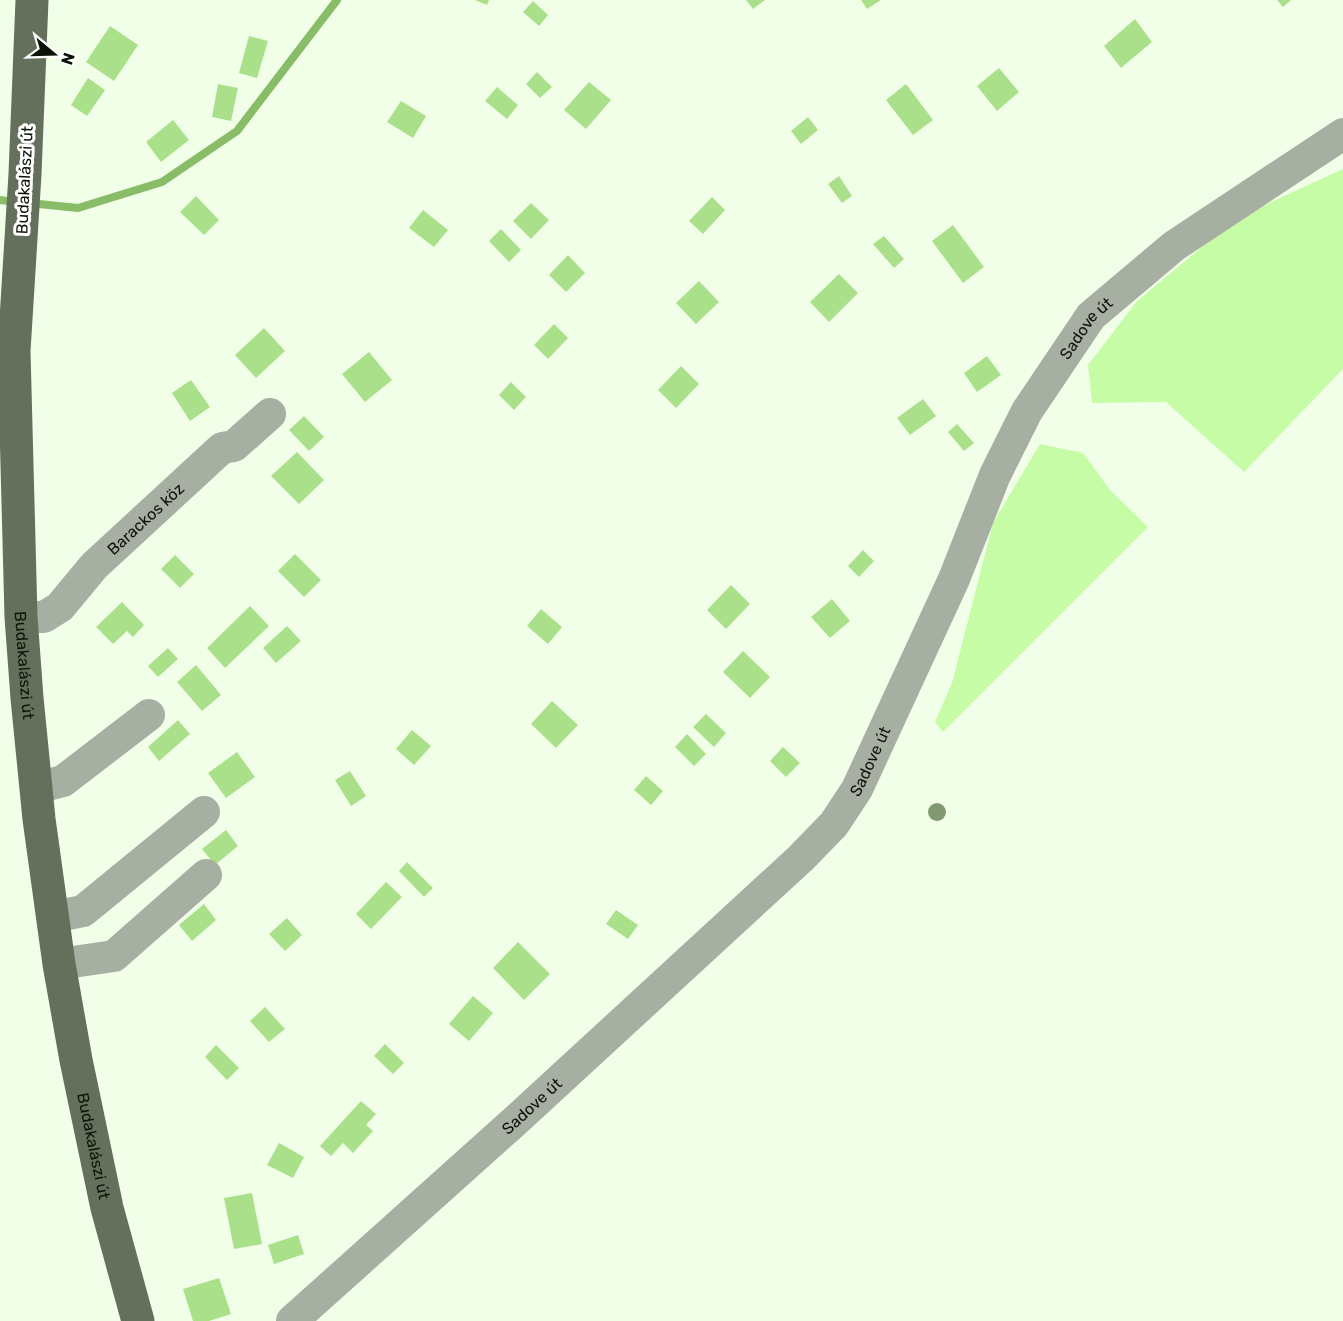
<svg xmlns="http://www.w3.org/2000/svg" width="1343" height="1321" font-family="Rubik,sans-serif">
  <rect width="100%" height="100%" fill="#f1ffe9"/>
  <!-- green -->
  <g fill="#c7fca7">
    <polygon points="1343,169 1343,369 1244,472 1166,402 1092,403 1088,365 1137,301 1227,226 1269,203"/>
    <polygon points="1040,444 1083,453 1110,490 1148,527 943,732 935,722 952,683 993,523"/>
  </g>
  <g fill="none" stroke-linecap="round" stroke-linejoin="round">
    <!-- stream -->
    <g stroke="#88bc67" stroke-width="8">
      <polyline points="0,200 16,202"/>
      <polyline points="29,203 78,208 162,182 237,131 337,0"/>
    </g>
  </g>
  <!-- building -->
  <g fill="#abe08a">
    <polygon points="475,0 489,0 487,5"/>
    <polygon points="746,0 765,0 753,9"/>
    <polygon points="861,0 881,0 867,9"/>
    <polygon points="1277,0 1291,0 1283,7"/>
    <polygon points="533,1 548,15 539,26 523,12"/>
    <polygon points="1135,19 1152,42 1121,68 1104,46"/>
    <polygon points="110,26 138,45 114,81 86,62"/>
    <polygon points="249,36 268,41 257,78 239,73"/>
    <polygon points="999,68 1019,92 997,111 977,86"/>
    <polygon points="537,72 552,87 540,98 526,84"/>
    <polygon points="88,78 105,90 87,116 71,105"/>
    <polygon points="589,82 611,100 586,129 564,110"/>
    <polygon points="218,84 238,88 231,121 212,117"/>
    <polygon points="906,84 933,120 913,135 886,100"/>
    <polygon points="497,87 518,105 507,119 485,101"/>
    <polygon points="401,101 426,116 413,138 387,122"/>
    <polygon points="808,117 818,130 801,144 791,131"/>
    <polygon points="173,120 189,140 161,162 146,142"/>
    <polygon points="839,176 852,196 842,203 828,184"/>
    <polygon points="196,196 219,220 204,235 180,212"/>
    <polygon points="712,197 725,210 703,234 689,221"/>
    <polygon points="531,203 549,220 531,239 513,221"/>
    <polygon points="423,210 448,230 434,247 409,228"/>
    <polygon points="953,225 984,267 963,283 932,241"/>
    <polygon points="501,229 521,250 509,262 489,241"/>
    <polygon points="884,236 904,259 894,268 873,244"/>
    <polygon points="568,255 585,273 566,292 549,275"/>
    <polygon points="839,274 858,293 829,322 810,302"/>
    <polygon points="699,281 719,302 696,324 676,303"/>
    <polygon points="554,324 568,338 548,359 534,345"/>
    <polygon points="264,328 285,351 256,378 235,355"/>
    <polygon points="369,352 392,380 365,402 342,374"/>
    <polygon points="987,356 1001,375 977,392 964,373"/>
    <polygon points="681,366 699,384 676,408 658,390"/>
    <polygon points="191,380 210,407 190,421 172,393"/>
    <polygon points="511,382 526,397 514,410 499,395"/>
    <polygon points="923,399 936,416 910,435 897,418"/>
    <polygon points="304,416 324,437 309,451 289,430"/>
    <polygon points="957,424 974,443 964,451 948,432"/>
    <polygon points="297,452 324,480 299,504 271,476"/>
    <polygon points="863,550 874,561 859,577 848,566"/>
    <polygon points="295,554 321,580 304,597 278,571"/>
    <polygon points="175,555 194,574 180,588 161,569"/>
    <polygon points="731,585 750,604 726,629 707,610"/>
    <polygon points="832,599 850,621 830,638 811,617"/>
    <polygon points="122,602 144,625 133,637 127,631 113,644 96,627"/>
    <polygon points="250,606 269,626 225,668 207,648"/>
    <polygon points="541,609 562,627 548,644 527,626"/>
    <polygon points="287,626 301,641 276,663 263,648"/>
    <polygon points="168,648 178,659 158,677 148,666"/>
    <polygon points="743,651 770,677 750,698 723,672"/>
    <polygon points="196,665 221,695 202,711 177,682"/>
    <polygon points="552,701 578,725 556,748 531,724"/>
    <polygon points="706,714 726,733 714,747 693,727"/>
    <polygon points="178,720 190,734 159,761 148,747"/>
    <polygon points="412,730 431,746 414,765 396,749"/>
    <polygon points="687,734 706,754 694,766 675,747"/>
    <polygon points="783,747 800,763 786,777 770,761"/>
    <polygon points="237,752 255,777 226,798 208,773"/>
    <polygon points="350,771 366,796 351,806 335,780"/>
    <polygon points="646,776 663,791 651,805 634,790"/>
    <polygon points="226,830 238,846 215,865 202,849"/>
    <polygon points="407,862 433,888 424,897 399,871"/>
    <polygon points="386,882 402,897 371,929 356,914"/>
    <polygon points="204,904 216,920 192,941 179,925"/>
    <polygon points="616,910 638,925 628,939 606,924"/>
    <polygon points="287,918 302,935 285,951 269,934"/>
    <polygon points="518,942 550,974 524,1000 493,968"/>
    <polygon points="473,996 493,1013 469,1041 449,1024"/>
    <polygon points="265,1007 285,1029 269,1042 250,1021"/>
    <polygon points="385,1044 404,1063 393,1074 374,1056"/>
    <polygon points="216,1045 239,1068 227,1080 205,1057"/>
    <polygon points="361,1101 376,1114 366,1125 373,1131 353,1153 343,1143 331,1156 320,1146"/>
    <polygon points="279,1143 304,1157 293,1178 267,1165"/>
    <polygon points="252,1193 262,1244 234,1249 224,1198"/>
    <polygon points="298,1235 304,1254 274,1264 268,1245"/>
    <polygon points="219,1278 231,1314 209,1321 193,1321 183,1289"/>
  </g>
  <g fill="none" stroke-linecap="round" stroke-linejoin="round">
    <!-- minor -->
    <g stroke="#a7afa3" stroke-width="32">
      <path id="s1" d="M21,617H44L60,607L94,566L222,448L234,446L270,414"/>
      <polyline points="36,788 63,781 149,715"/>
      <polyline points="53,917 83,911 204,812"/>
      <polyline points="59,964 114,956 206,875"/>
      <path id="s2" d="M292,1321L514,1122L801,858L834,824L857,789L954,579L995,475L1027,411L1091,316L1174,246L1343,134"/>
    </g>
    <!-- major -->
    <path stroke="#64705c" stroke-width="33" id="s3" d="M32,0L25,174L14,351L21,617L27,698L39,819L59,964L76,1060L107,1208L138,1321"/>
  </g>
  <!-- trees -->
  <circle fill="#829a6f" cx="937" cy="812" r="9"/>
  <g text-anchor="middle" stroke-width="6" stroke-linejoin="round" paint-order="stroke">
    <!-- street labels -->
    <g font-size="16" fill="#0e130a" stroke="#fff">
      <text transform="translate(24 180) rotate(-87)" y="6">Budakalászi út</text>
      <text dy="6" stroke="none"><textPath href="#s2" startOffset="1294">Sadove út</textPath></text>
      <text dy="6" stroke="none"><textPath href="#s1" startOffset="165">Barackos köz</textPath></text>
      <text dy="6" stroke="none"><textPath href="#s3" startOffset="666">Budakalászi út</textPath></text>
      <text dy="6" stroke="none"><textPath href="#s2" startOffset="808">Sadove út</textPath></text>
      <text dy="6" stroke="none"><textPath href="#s2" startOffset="322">Sadove út</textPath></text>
      <text dy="6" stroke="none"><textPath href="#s3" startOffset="1152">Budakalászi út</textPath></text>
    </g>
  </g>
  <!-- north arrow -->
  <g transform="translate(54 54) rotate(109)" stroke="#ffffff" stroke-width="4.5" paint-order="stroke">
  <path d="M0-4.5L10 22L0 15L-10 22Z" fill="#0e130a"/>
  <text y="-9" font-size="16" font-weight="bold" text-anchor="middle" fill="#0e130a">N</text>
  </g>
</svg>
